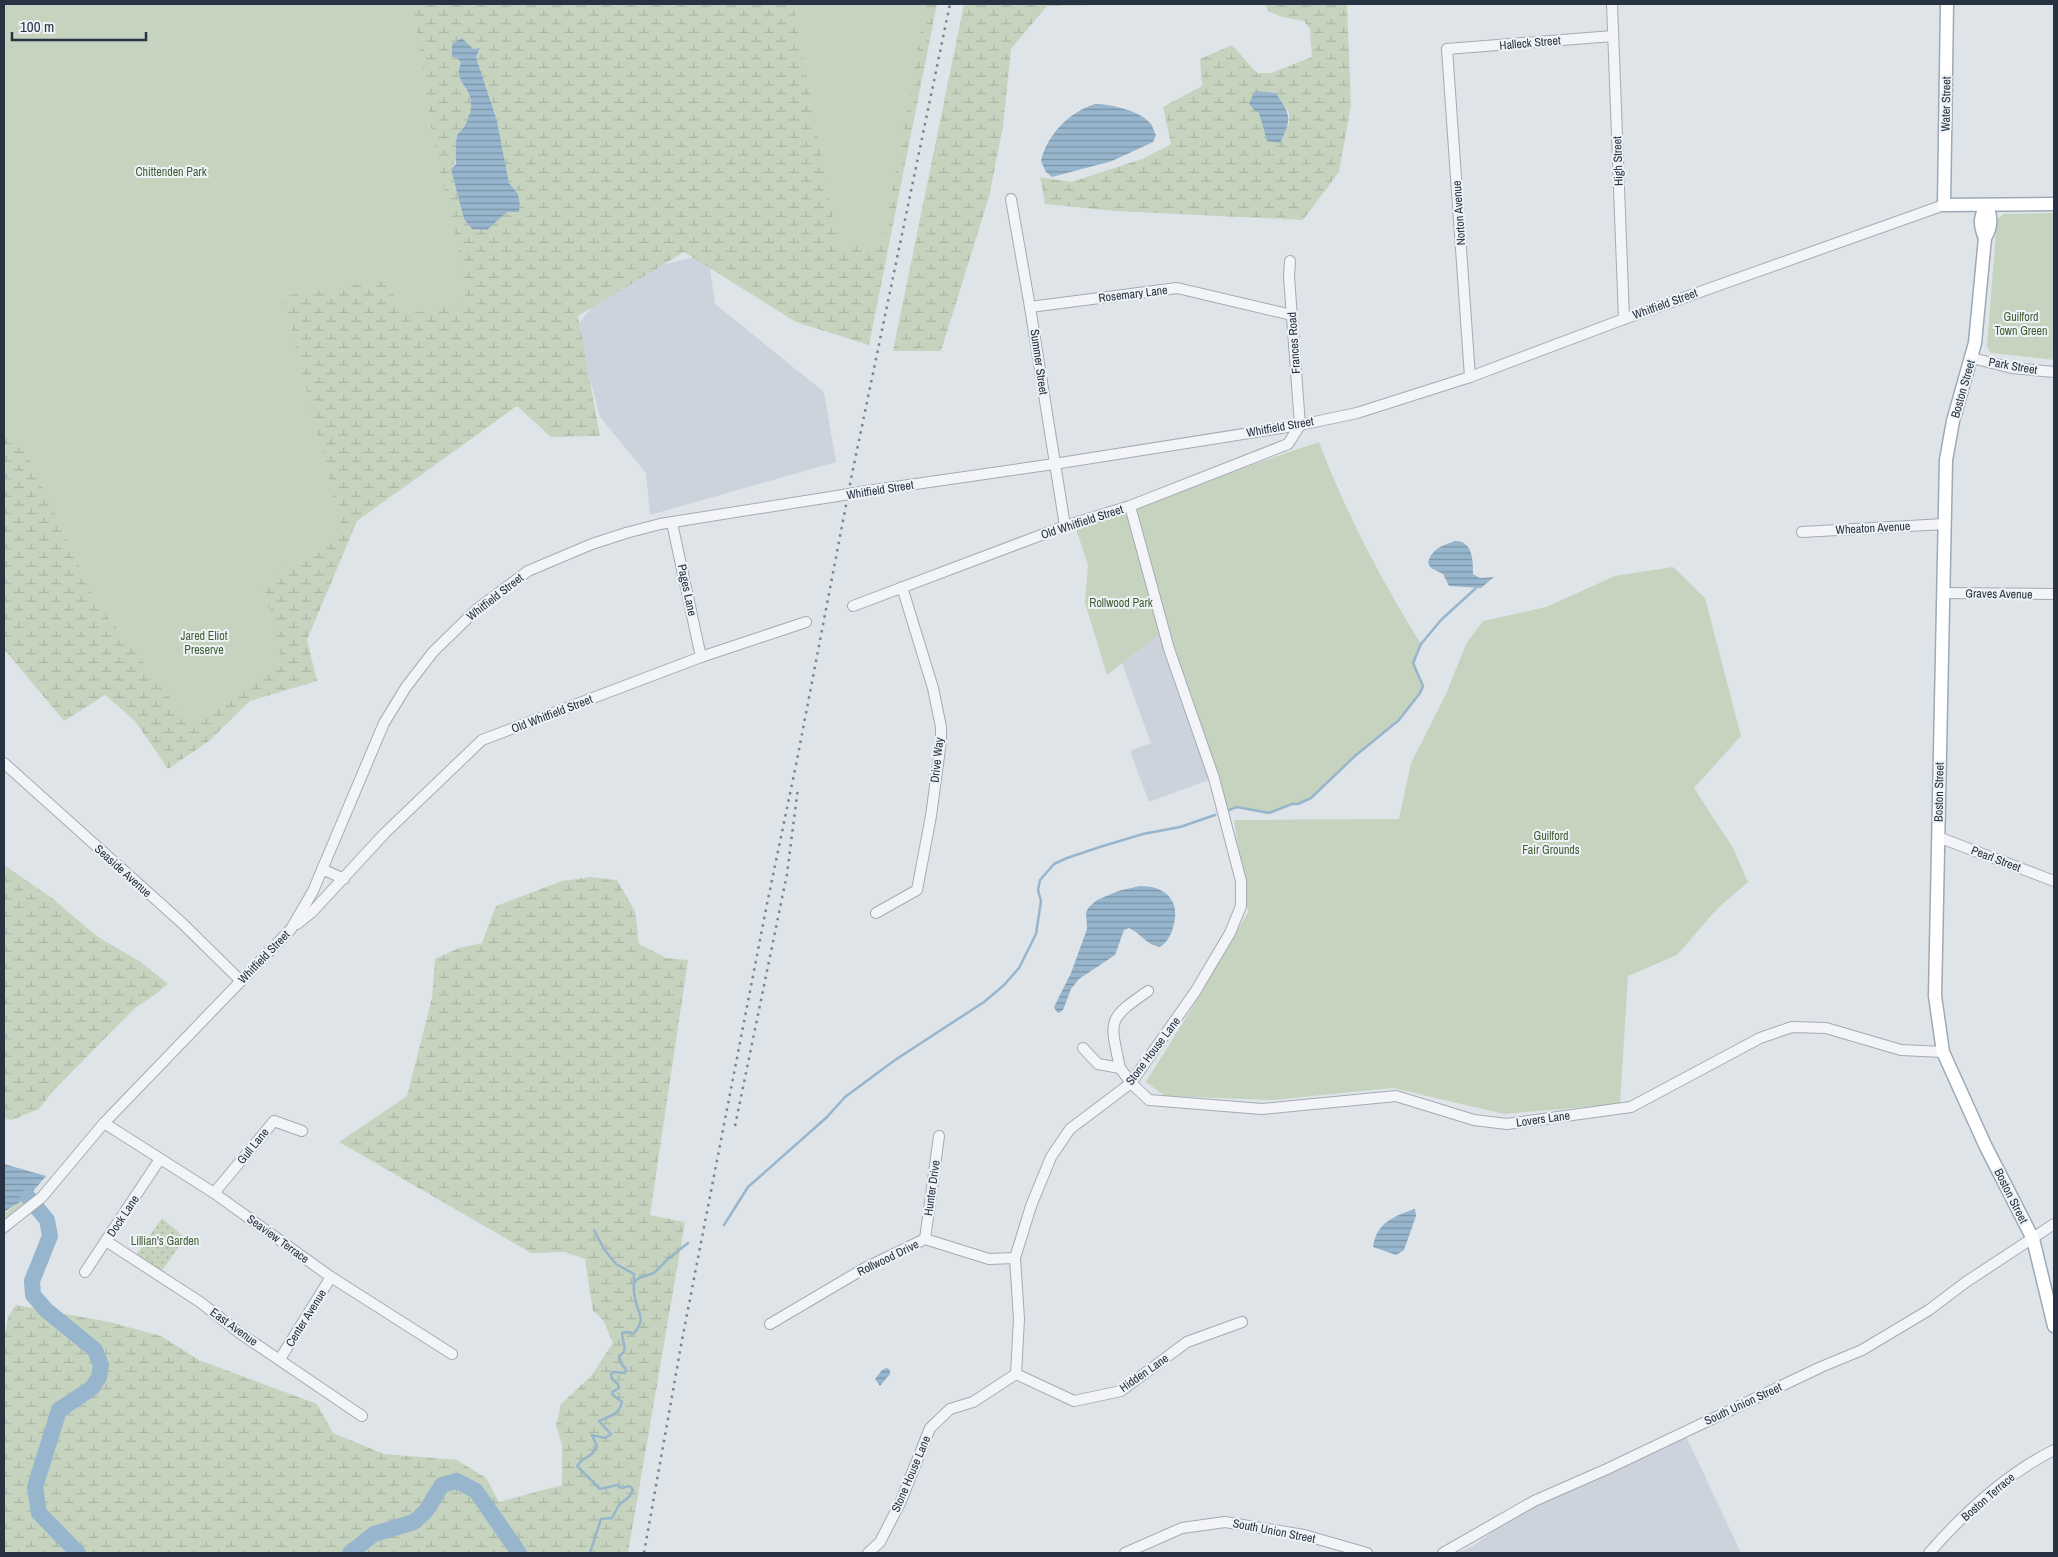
<svg xmlns="http://www.w3.org/2000/svg" width="2058" height="1557" font-family="'Archivo Narrow',sans-serif">
  <defs>
    <pattern id="grass-dots" width="8" height="8" patternUnits="userSpaceOnUse" patternTransform="scale(1.25)"><rect width="8" height="8" fill="#c6d4bf"/><path d="M2 2h.1M6 6h.1" fill="none" stroke="#aab6a5" stroke-width="1.8" stroke-linecap="round"/></pattern>
    <pattern id="wetland-marsh" width="20" height="14" patternUnits="userSpaceOnUse" patternTransform="scale(1.25)"><rect width="20" height="14" fill="#c6d4bf"/><path d="M1 5h8M5 5V1M11 12h8M15 12V8" fill="none" stroke="#aab6a5"/></pattern>
    <pattern id="water-rules" width="6" height="5" patternUnits="userSpaceOnUse" patternTransform="scale(1.25)"><rect width="6" height="5" fill="#97b5cc"/><path d="M0 2.5h6" fill="none" stroke="#7b94a7"/></pattern>
  </defs>
  <rect width="100%" height="100%" fill="#dfe4e9"/>
  <!-- built -->
  <g fill="#cdd3dc">
    <polygon points="708,254 715,304 824,392 836,462 650,515 646,473 600,417 576,326 594,305 636,271"/>
    <polygon points="1164,629 1214,778 1149,802 1130,751 1151,743 1122,663"/>
    <polygon points="1686,1436 1741,1553 1457,1553 1473,1546 1518,1513 1584,1485"/>
  </g>
  <!-- grass -->
  <polygon fill="url(#grass-dots)" points="162,1218 185,1238 161,1272 136,1255"/>
  <!-- wetland -->
  <g fill="url(#wetland-marsh)" fill-rule="evenodd">
    <path d="M4,4H937L869,345L796,322L684,252L578,316L600,436L551,437L517,406L357,521L307,640L317,681L250,701L209,741L168,769L135,721L105,695L64,721L4,649ZM453,49H480L476,57L497,121L509,183L518,194L520,205L519,212H507L487,230L451,169C460,160 453,147 457,136C458,132 462,130 464,127C469,120 472,109 471,101C468,84 453,78 461,63L457,57L452,56Z"/>
    <polygon points="964,4 1144,4 1047,6 1011,49 1003,126 989,197 941,351 893,351"/>
    <path d="M1265,4H1347L1351,105L1339,172L1303,220L1114,211L1045,204L1040,177L1071,182L1142,159L1171,144L1163,107L1202,86L1200,59L1232,45L1257,73H1271L1312,57L1310,29L1304,21L1282,17L1268,11ZM1256,91L1276,93L1289,113V125L1262,122Z"/>
    <polygon points="4,865 52,898 98,937 141,962 168,984 156,994 135,1008 54,1090 39,1109 12,1120 4,1119"/>
    <polygon points="591,877 617,880 635,911 639,944 666,958 688,960 650,1215 685,1222 628,1553 4,1553 4,1342 8,1317 16,1305 110,1322 161,1336 199,1360 317,1404 333,1433 384,1454 457,1460 486,1478 499,1502 562,1485 562,1445 556,1425 561,1404 591,1376 613,1343 603,1320 593,1311 585,1259 565,1252 531,1253 339,1142 407,1096 432,998 435,959 459,948 482,943 496,906 562,881"/>
  </g>
  <!-- park -->
  <g fill="#c6d4bf">
    <polygon points="4,4 413,4 434,145 459,251 466,303 401,315 388,280 283,296 342,531 263,582 281,661 192,727 95,600 20,438 12,442 4,426"/>
    <polygon points="793,4 926,4 883,242 839,249"/>
    <polygon points="2054,213 2054,360 1991,353 1987,346 1997,219 2004,214"/>
    <path d="M1319,442C1346,513 1381,580 1421,644C1413,662 1413,668 1423,686L1420,693L1399,720L1355,756L1311,798L1298,804H1292L1269,813L1237,807L1223,812L1164,630L1107,675L1085,603L1088,565L1074,523L1130,506Z"/>
    <polygon points="1673,567 1705,598 1741,736 1694,788 1733,848 1748,882 1717,909 1677,955 1628,976 1620,1104 1504,1114 1393,1088 1273,1100 1165,1096 1146,1082 1200,995 1248,912 1234,820 1399,819 1411,763 1446,694 1466,644 1483,621 1546,607 1615,576"/>
    <polygon points="21,1201 29,1212 4,1236 4,1214"/>
  </g>
  <!-- water -->
  <g fill="url(#water-rules)">
    <path d="M462,38L473,49L480,48L476,57L497,121L509,183L518,194L520,205L519,212H507L487,230L472,229L464,219L451,169L456,164C456,155 455,144 457,136C458,132 462,130 464,127C468,121 471,112 471,105C472,86 452,81 461,63L457,57H452V44Z"/>
    <path d="M1255,91L1276,93C1291,116 1292,118 1280,143L1267,141L1259,113L1253,109L1249,103Z"/>
    <path d="M1095,104C1111,104 1141,111 1151,124C1153,127 1154,132 1156,135L1153,142L1112,161L1052,177L1046,172L1041,161C1047,135 1069,112 1095,104Z"/>
    <path d="M1455,541C1473,541 1473,560 1473,574L1480,578L1494,577L1481,588L1449,586L1443,574L1431,568L1428,563C1432,548 1442,546 1455,541Z"/>
    <path d="M1140,886C1169,886 1182,904 1172,931C1169,938 1166,943 1160,947C1146,945 1141,933 1129,928L1124,930L1115,955L1079,979L1071,989L1063,1010L1059,1013L1056,1011L1054,1007L1071,973L1087,929L1086,912L1089,907L1097,900L1118,891Z"/>
    <polygon points="4,1164 46,1176 28,1197 4,1212"/>
    <path d="M1415,1209L1416,1216L1404,1250L1396,1255L1373,1247C1376,1223 1394,1216 1415,1209Z"/>
    <polygon points="887,1368 890,1370 890,1374 880,1386 875,1379 882,1370"/>
  </g>
  <g fill="none" stroke-linecap="round" stroke-linejoin="round">
    <!-- stream -->
    <g stroke="#97b5cc" stroke-width="2.5">
      <polyline points="1229,810 1237,807 1269,813 1292,804 1298,804 1311,798 1355,756 1399,720 1420,693 1423,686 1413,663 1421,644 1441,620 1476,588"/>
      <polyline points="724,1225 748,1187 827,1117 845,1097 895,1060 984,1002 1004,985 1019,968 1036,934 1041,901 1038,890 1040,880 1054,864 1067,858 1103,846 1143,834 1180,827 1215,815"/>
      <polyline points="634,1282 639,1278 654,1273 668,1259 688,1243"/>
      <path d="M590,1553L601,1519L612,1518L619,1505L630,1496L633,1490L630,1486L621,1488L617,1485L600,1489L577,1466L581,1461L592,1454L597,1446L592,1435L605,1438L611,1434L599,1421C610,1416 619,1415 622,1402L613,1395L612,1392L619,1388L618,1384L612,1379L611,1375L613,1372L625,1373L626,1369L622,1365L619,1356L624,1352C626,1345 622,1340 622,1333L627,1332L633,1334C647,1319 638,1315 635,1298C633,1290 634,1282 634,1274L616,1264L604,1249L594,1230"/>
    </g>
    <!-- river -->
    <g stroke="#97b5cc" stroke-width="16">
      <polyline points="28,1197 47,1220 50,1236 32,1281 33,1295 46,1310 95,1350 101,1365 99,1377 92,1388 59,1410 35,1487 39,1513 78,1553"/>
      <polyline points="350,1553 374,1534 414,1522 426,1511 442,1485 457,1481 476,1491 519,1553"/>
    </g>
    <!-- minor casing -->
    <g stroke="#a4abb4" stroke-width="12">
      <g id="minor">
        <polyline points="1612,4 1624,319"/>
        <polyline points="1011,199 1030,307 1065,526"/>
        <polyline points="1030,307 1177,288 1292,315"/>
        <polyline points="1972,358 2012,368 2054,372"/>
        <polyline points="1470,377 1447,49 1613,36"/>
        <polyline points="867,491 1054,464 1300,425 1357,413 1470,377 1624,319 1944,205"/>
        <polyline points="672,523 701,657"/>
        <polyline points="1802,532 1944,524"/>
        <polyline points="1943,593 2054,594"/>
        <polyline points="853,606 1065,526 1130,506 1288,444 1300,425 1289,277 1290,261"/>
        <polyline points="4,763 182,923 241,981"/>
        <polyline points="1938,837 2054,881"/>
        <polyline points="322,869 344,879"/>
        <polyline points="876,913 917,890 931,816 941,741 941,727 933,688 902,587"/>
        <polyline points="297,924 312,912 385,833 482,740 701,657 806,622"/>
        <polyline points="1083,1048 1098,1064 1120,1068 1131,1083 1149,1100 1262,1109 1396,1096 1474,1120 1507,1124 1631,1107 1760,1038 1792,1027 1826,1028 1901,1050 1943,1052"/>
        <path d="M1120,1068C1110,1020 1106,1020 1148,991"/>
        <polyline points="104,1123 214,1193 331,1277 452,1354"/>
        <polyline points="214,1193 274,1121 302,1131"/>
        <polyline points="4,1227 42,1197 104,1123 291,929 313,891 384,723 406,687 433,652 477,609 528,571 592,544 626,533 660,524 837,496"/>
        <polyline points="925,1239 939,1136"/>
        <polyline points="106,1241 200,1302 241,1334 362,1416"/>
        <polyline points="85,1272 160,1159"/>
        <polyline points="770,1324 865,1268 925,1239 989,1259 1015,1258"/>
        <polyline points="280,1359 331,1277"/>
        <polyline points="1016,1374 1074,1401 1121,1391 1187,1342 1242,1322"/>
        <polyline points="868,1553 880,1542 901,1501 930,1428 950,1409 973,1402 1016,1374 1019,1319 1015,1258 1031,1206 1051,1157 1070,1129 1131,1083 1195,992 1230,933 1241,906 1241,881 1214,778 1169,649 1130,506"/>
        <polyline points="1125,1553 1182,1528 1225,1522 1304,1535 1367,1553"/>
        <polyline points="1443,1553 1534,1501 1607,1469 1821,1367 1862,1350 1929,1310 1966,1282 2054,1224"/>
        <path d="M1929,1553C1964,1513 2006,1474 2054,1450"/>
      </g>
    </g>
    <!-- major casing -->
    <g stroke="#9da9b6" stroke-width="15">
      <g id="major">
        <polyline points="1947,4 1944,205 2054,204"/>
        <path d="M1986,205C1992,217 1992,226 1985,238L1975,343L1953,421L1946,460L1935,996L1943,1052L1985,1145L2033,1239L2054,1326"/>
        <path d="M1985,238C1979,225 1980,217 1986,205"/>
      </g>
    </g>
    <!-- minor -->
    <use href="#minor" stroke="#f2f4f7" stroke-width="10"/>
    <!-- major -->
    <use href="#major" stroke="#fff" stroke-width="12"/>
    <!-- rail -->
    <g stroke="#778594" stroke-width="2.5" stroke-dasharray="2.5 5" stroke-linecap="butt">
      <polyline points="735,1126 787,874 798,788"/>
      <polyline points="644,1553 682,1340 767,904 797,760 852,474 950,4"/>
    </g>
    <!-- minor-bridge casing -->
    <g stroke="#a4abb4" stroke-width="12" stroke-linecap="butt">
      <polyline id="minor-bridge" points="837,496 867,491"/>
    </g>
    <!-- minor-bridge -->
    <use href="#minor-bridge" stroke="#f2f4f7" stroke-width="10"/>
  </g>
  <g text-anchor="middle" stroke-width="4" stroke-linejoin="round" paint-order="stroke">
    <!-- street labels -->
    <g font-size="12" fill="#273342" stroke="#eff3f7">
      <text transform="translate(1530 43) rotate(-5)" y="4">Halleck Street</text>
      <text transform="translate(1946 104) rotate(-89)" y="4">Water Street</text>
      <text transform="translate(1618 161) rotate(-92)" y="4">High Street</text>
      <text transform="translate(1459 213) rotate(-94)" y="4">Norton Avenue</text>
      <text transform="translate(1133 294) rotate(-7)" y="4">Rosemary Lane</text>
      <text transform="translate(1665 304) rotate(-20)" y="4">Whitfield Street</text>
      <text transform="translate(1294 343) rotate(-94)" y="4">Frances Road</text>
      <text transform="translate(1039 362) rotate(82)" y="4">Summer Street</text>
      <text transform="translate(2013 366) rotate(10)" y="4">Park Street</text>
      <text transform="translate(1963 389) rotate(-74)" y="4">Boston Street</text>
      <text transform="translate(1280 427) rotate(-10)" y="4">Whitfield Street</text>
      <text transform="translate(880 490) rotate(-9)" y="4">Whitfield Street</text>
      <text transform="translate(1082 522) rotate(-18)" y="4">Old Whitfield Street</text>
      <text transform="translate(1873 528) rotate(-3)" y="4">Wheaton Avenue</text>
      <text transform="translate(687 590) rotate(78)" y="4">Pages Lane</text>
      <text transform="translate(1999 594) rotate(1)" y="4">Graves Avenue</text>
      <text transform="translate(495 597) rotate(-38)" y="4">Whitfield Street</text>
      <text transform="translate(552 714) rotate(-21)" y="4">Old Whitfield Street</text>
      <text transform="translate(937 760) rotate(-84)" y="4">Drive Way</text>
      <text transform="translate(1939 792) rotate(-89)" y="4">Boston Street</text>
      <text transform="translate(1996 859) rotate(21)" y="4">Pearl Street</text>
      <text transform="translate(123 871) rotate(42)" y="4">Seaside Avenue</text>
      <text transform="translate(264 957) rotate(-46)" y="4">Whitfield Street</text>
      <text transform="translate(1153 1051) rotate(-53)" y="4">Stone House Lane</text>
      <text transform="translate(1543 1119) rotate(-8)" y="4">Lovers Lane</text>
      <text transform="translate(253 1146) rotate(-51)" y="4">Gull Lane</text>
      <text transform="translate(932 1188) rotate(-82)" y="4">Hunter Drive</text>
      <text transform="translate(2011 1196) rotate(63)" y="4">Boston Street</text>
      <text transform="translate(123 1216) rotate(-56)" y="4">Dock Lane</text>
      <text transform="translate(278 1239) rotate(36)" y="4">Seaview Terrace</text>
      <text transform="translate(888 1258) rotate(-26)" y="4">Rollwood Drive</text>
      <text transform="translate(306 1318) rotate(-58)" y="4">Center Avenue</text>
      <text transform="translate(234 1327) rotate(36)" y="4">East Avenue</text>
      <text transform="translate(1144 1373) rotate(-35)" y="4">Hidden Lane</text>
      <text transform="translate(1743 1404) rotate(-25)" y="4">South Union Street</text>
      <text transform="translate(911 1474) rotate(-67)" y="4">Stone House Lane</text>
      <text transform="translate(1988 1497) rotate(-41)" y="4">Boston Terrace</text>
      <text transform="translate(1274 1531) rotate(11)" y="4">South Union Street</text>
    </g>
    <!-- park labels -->
    <g font-size="12" fill="#3f5f33" stroke="#eff3f7">
      <text x="171" y="176">Chittenden Park</text>
      <text x="2021" y="321">Guilford<tspan x="2021" dy="14">Town Green</tspan></text>
      <text x="1121" y="607">Rollwood Park</text>
      <text x="204" y="640">Jared Eliot<tspan x="204" dy="14">Preserve</tspan></text>
      <text x="1551" y="840">Guilford<tspan x="1551" dy="14">Fair Grounds</tspan></text>
      <text x="165" y="1245">Lillian's Garden</text>
    </g>
  </g>
  <!-- border -->
  <rect width="2058" height="1557" fill="none" stroke="#273342" stroke-width="10"/>
  <!-- scale -->
  <path d="M12 32v8h134v-8" fill="none" stroke="#273342" stroke-width="2.5"/>
  <text x="20" y="32" font-size="15" fill="#273342" stroke="#eff3f7" stroke-width="4" paint-order="stroke">100 m</text>
</svg>
